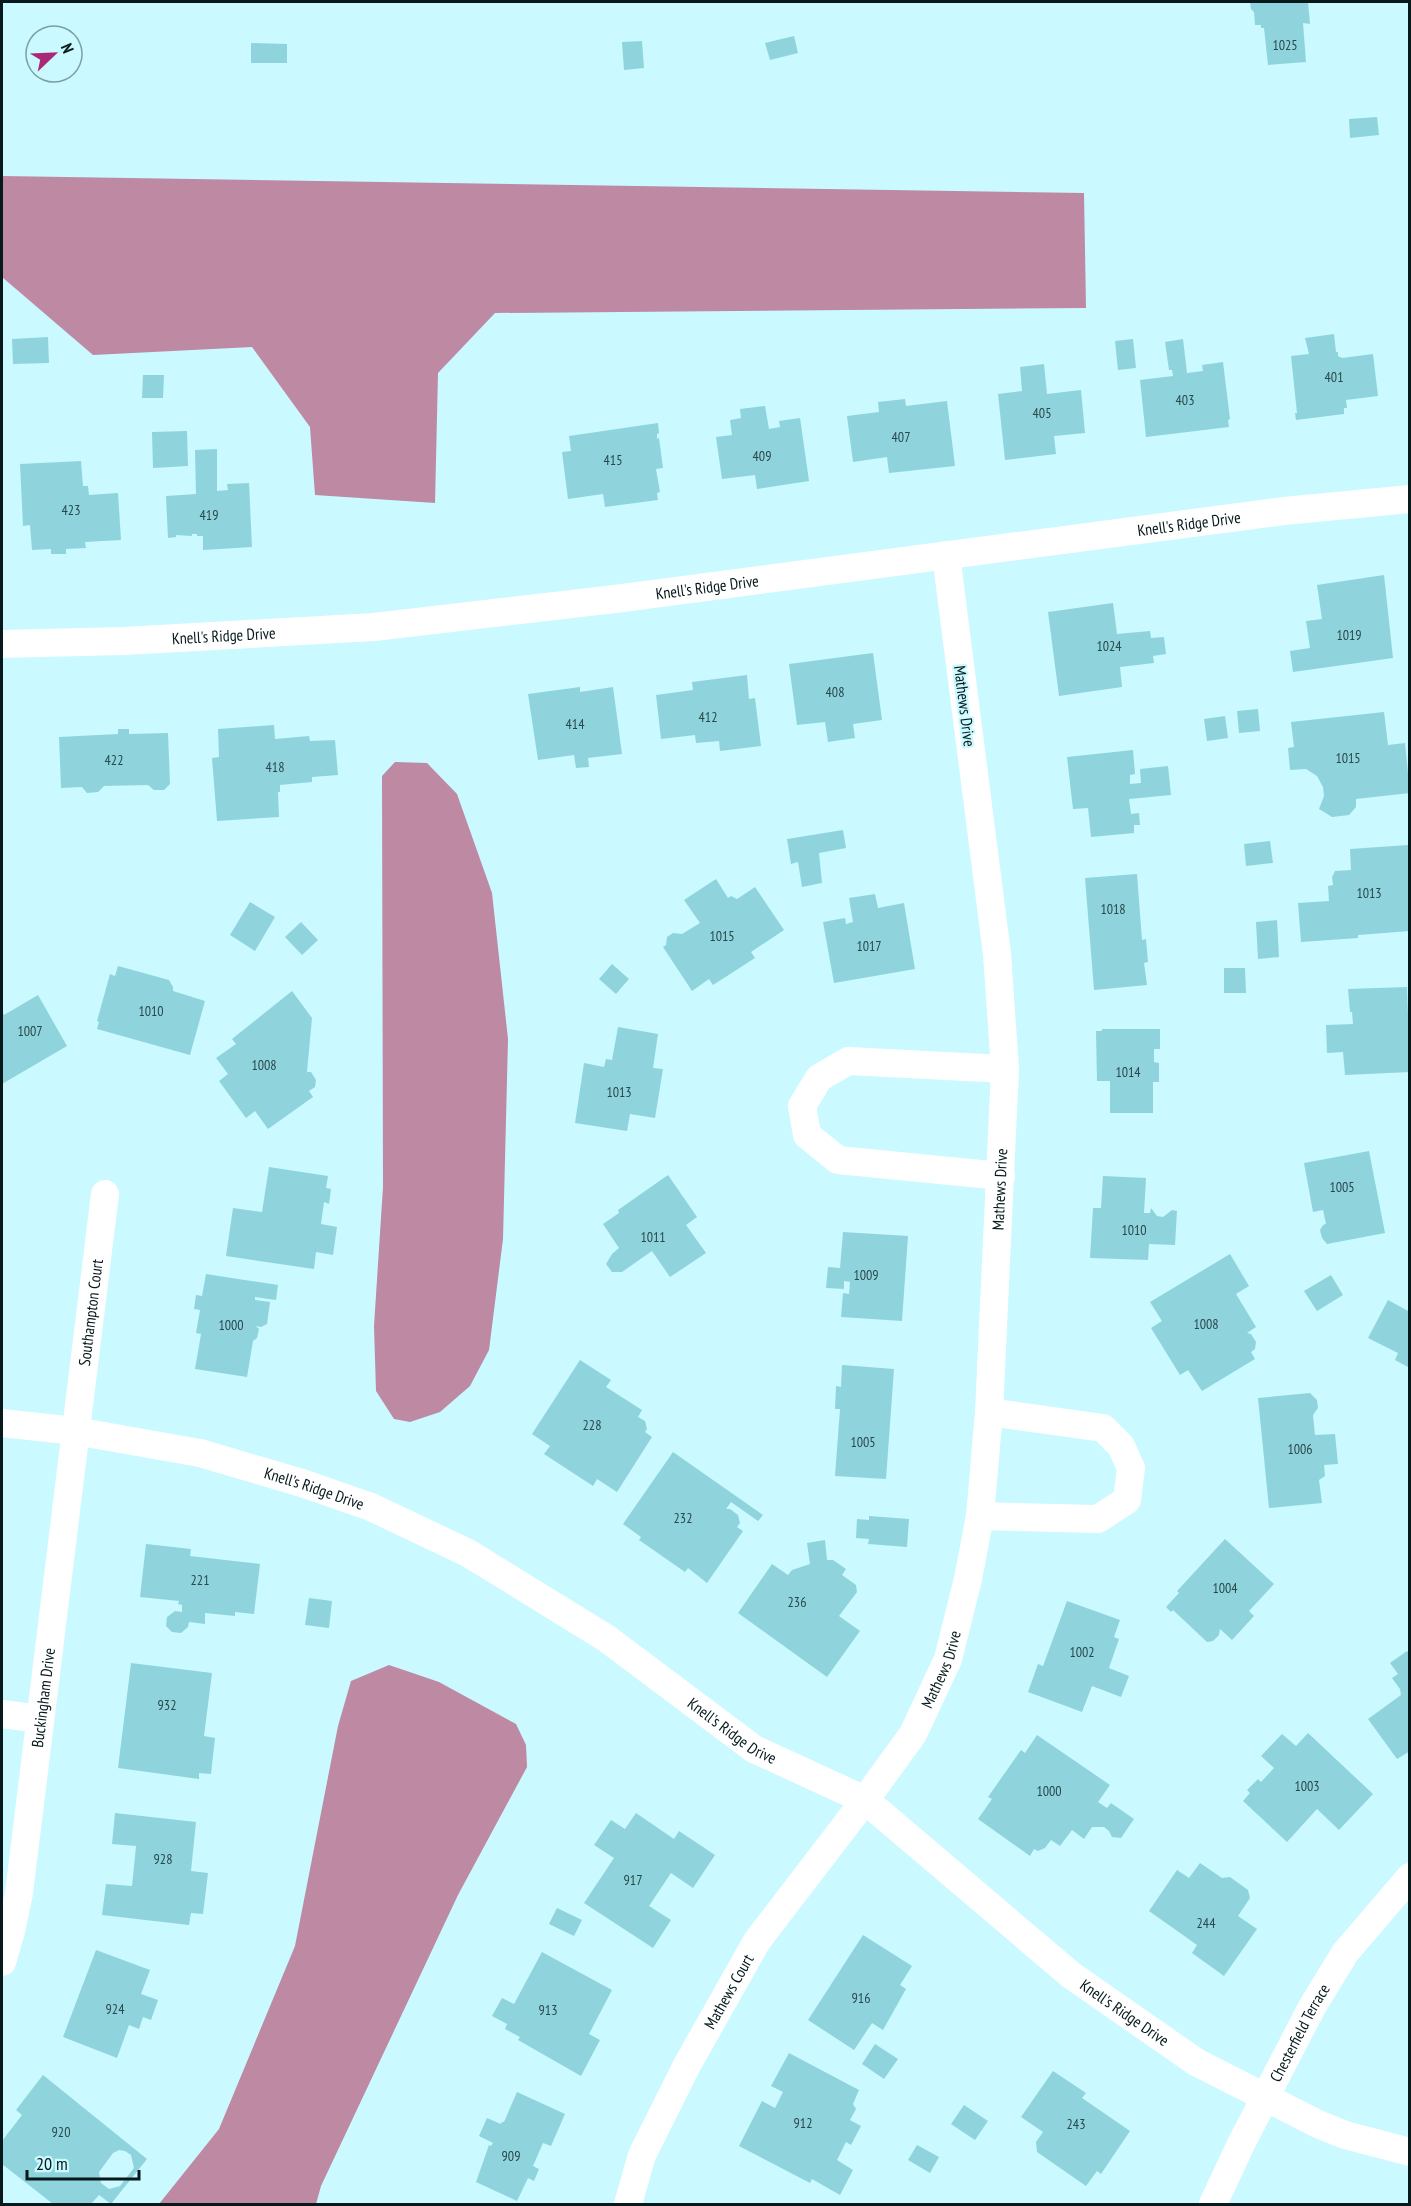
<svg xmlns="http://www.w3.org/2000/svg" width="1411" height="2206" font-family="'PT Sans Narrow',sans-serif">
  <rect width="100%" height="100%" fill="#caf9ff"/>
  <!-- water -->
  <g fill="#bd89a3">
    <polygon points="2,176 1084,193 1086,308 495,313 438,373 435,503 315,495 310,427 252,347 93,355 2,277"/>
    <polygon points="395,762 427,763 457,794 492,893 508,1039 503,1239 489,1350 470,1386 440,1412 410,1422 394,1419 376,1391 374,1326 383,1187 382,776"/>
    <polygon points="389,1665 439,1682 516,1724 526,1745 527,1767 458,1895 321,2186 316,2204 159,2204 219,2129 295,1946 338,1726 351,1681"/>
  </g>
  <!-- building -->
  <g fill="#8fd4dd" fill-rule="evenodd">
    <polygon points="1250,2 1308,2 1310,24 1303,23 1306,62 1268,65 1264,28 1261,28 1261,25 1255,25 1254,12 1251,9"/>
    <polygon points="794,36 798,53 770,60 765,43"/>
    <polygon points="642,41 644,68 624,70 622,42"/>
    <polygon points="251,43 287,44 287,63 251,63"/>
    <polygon points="1377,117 1379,135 1350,138 1349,119"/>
    <polygon points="1334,334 1336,352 1338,352 1338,356 1342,358 1373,354 1378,396 1346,400 1347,408 1344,408 1344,414 1296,420 1295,413 1297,413 1291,356 1309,354 1305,338"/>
    <polygon points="48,337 49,363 13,364 12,339"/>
    <polygon points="1133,339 1136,368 1118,370 1115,341"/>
    <polygon points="1183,339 1187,373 1203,371 1202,365 1223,362 1230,419 1228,420 1229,427 1146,437 1140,380 1173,376 1172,370 1169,370 1165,342"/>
    <polygon points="1044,364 1047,394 1081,390 1085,433 1054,436 1056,454 1005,460 998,394 1022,391 1020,367"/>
    <polygon points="143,375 164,375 163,398 142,398"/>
    <polygon points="905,399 906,406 947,401 955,466 889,473 887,457 853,462 847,416 879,412 878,402"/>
    <polygon points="765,406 769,429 780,427 779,421 800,418 809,481 757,489 755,475 722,479 716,437 732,435 730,420 741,418 740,409"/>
    <polygon points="658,423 659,433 657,434 657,439 659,438 663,468 656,469 660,492 657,493 658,500 605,507 603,494 568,499 562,452 571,451 569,436"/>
    <polygon points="187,431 188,466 153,468 152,432"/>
    <polygon points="217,449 217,491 228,490 227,484 249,483 252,547 203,550 203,536 197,536 197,534 192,534 192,536 176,535 176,537 168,538 166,496 196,494 195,450"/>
    <polygon points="81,461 83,486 88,486 89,495 118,493 121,540 85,542 86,548 66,549 66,554 51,554 51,549 32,550 30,525 23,526 20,464"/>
    <polygon points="1384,575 1393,658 1293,672 1290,651 1310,648 1306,621 1322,619 1317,585"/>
    <polygon points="1113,603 1117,634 1150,631 1151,638 1164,637 1166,654 1153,656 1154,663 1120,667 1122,687 1059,696 1048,612"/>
    <polygon points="873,653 882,720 853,724 855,738 828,742 825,722 797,725 789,664"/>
    <polygon points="747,675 749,699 755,698 761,746 720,751 719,741 696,743 695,735 661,739 656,695 693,690 692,682"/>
    <polygon points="580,687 580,692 613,687 622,754 588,758 589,767 576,768 574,755 538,760 528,694"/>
    <polygon points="1258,709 1260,731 1239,733 1237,711"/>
    <polygon points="1384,712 1388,745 1405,743 1410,793 1356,799 1356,807 1349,815 1332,817 1319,809 1324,796 1323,787 1317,776 1306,769 1290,770 1288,748 1294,747 1291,722"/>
    <polygon points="1225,716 1228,738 1207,741 1204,719"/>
    <polygon points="274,725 275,739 309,736 310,741 335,740 338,775 312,777 312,782 280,785 280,792 278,792 279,817 217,821 212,758 219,757 218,729"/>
    <polygon points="118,729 129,729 129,734 168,733 170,784 164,790 154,790 148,785 104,786 98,792 87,793 82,787 61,788 59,737 118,734"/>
    <polygon points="1133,750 1135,774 1130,775 1130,784 1141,783 1140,769 1168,766 1171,795 1129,799 1131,814 1139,813 1140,825 1134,825 1134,833 1091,837 1088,808 1073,809 1067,757"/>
    <polygon points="843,830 846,848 819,853 822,883 802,887 798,862 791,864 787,839"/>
    <polygon points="1270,841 1273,863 1246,866 1244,844"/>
    <polygon points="1408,845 1410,931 1358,935 1358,938 1301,942 1298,903 1329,901 1328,886 1333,885 1332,877 1335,871 1351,870 1350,849"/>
    <polygon points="1137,874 1142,940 1146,939 1148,962 1144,963 1147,985 1094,990 1085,878"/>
    <polygon points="716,879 728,898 731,896 737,899 755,887 784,930 751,952 755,958 713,985 709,979 692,991 663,947 666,945 667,937 673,933 682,934 700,923 684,900"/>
    <polygon points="875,894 878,908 904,903 915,969 834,983 823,922 845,918 846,924 853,922 849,898"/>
    <polygon points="250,902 275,917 255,951 230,935"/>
    <polygon points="1277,920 1279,957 1258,959 1256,922"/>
    <polygon points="301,922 318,940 302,955 285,937"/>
    <polygon points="612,964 629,979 616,994 599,979"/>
    <polygon points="118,966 169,980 173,987 173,991 205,1001 190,1055 97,1029 99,1022 97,1021 110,974 115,976"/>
    <polygon points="1224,968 1245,968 1246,993 1224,993"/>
    <polygon points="1407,987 1410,1072 1345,1075 1343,1052 1327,1053 1326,1025 1353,1024 1352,1012 1350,1012 1348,989"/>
    <polygon points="292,991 312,1018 307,1072 311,1072 316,1080 315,1087 309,1091 313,1097 268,1129 255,1111 246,1118 219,1081 228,1074 216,1058 236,1044 232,1039"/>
    <polygon points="38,995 67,1046 2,1084 2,1011 4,1015"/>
    <polygon points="618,1027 658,1034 653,1068 663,1069 655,1118 630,1114 627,1131 575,1123 584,1063 604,1067 606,1059 612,1060"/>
    <polygon points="1102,1029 1160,1029 1160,1049 1154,1049 1154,1062 1159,1063 1159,1082 1153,1082 1153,1113 1110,1113 1110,1081 1097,1081 1096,1031 1102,1031"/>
    <polygon points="1369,1151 1385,1233 1327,1244 1322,1238 1320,1230 1323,1225 1326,1224 1323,1210 1313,1212 1304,1163"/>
    <polygon points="269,1167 328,1176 326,1188 331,1189 329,1204 324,1202 321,1224 337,1227 333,1255 316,1252 314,1269 226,1256 233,1208 262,1212"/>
    <polygon points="668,1175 697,1217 686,1225 706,1253 670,1277 652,1251 622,1272 612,1272 606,1264 612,1254 619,1248 603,1224 619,1213 618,1210"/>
    <polygon points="1103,1176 1146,1178 1144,1213 1150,1213 1151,1208 1157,1216 1163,1217 1172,1210 1177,1211 1175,1245 1149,1244 1148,1260 1090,1258 1093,1208 1101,1208"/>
    <polygon points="843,1232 908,1236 902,1321 841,1317 843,1293 849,1294 850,1282 844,1281 844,1289 826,1288 828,1267 840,1268"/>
    <polygon points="1230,1254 1249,1286 1236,1294 1256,1327 1247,1333 1251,1334 1256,1342 1255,1349 1251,1352 1255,1359 1202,1391 1188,1370 1180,1375 1151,1328 1162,1321 1150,1302"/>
    <polygon points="206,1274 278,1285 276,1300 255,1297 255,1300 270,1302 267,1324 261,1327 256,1326 259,1329 257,1338 253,1341 247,1377 195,1369 201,1334 196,1333 200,1310 194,1309 196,1295 202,1296"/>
    <polygon points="1331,1275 1343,1295 1317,1311 1304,1291"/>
    <polygon points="1388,1300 1410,1312 1408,1367 1395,1360 1398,1353 1368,1338"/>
    <polygon points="580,1360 611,1380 606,1387 642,1410 638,1417 645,1421 647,1429 645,1432 652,1437 617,1492 597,1479 593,1486 544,1454 550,1446 532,1434"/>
    <polygon points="842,1365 894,1369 886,1479 835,1476 840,1409 835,1409 836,1386 841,1387"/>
    <polygon points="1310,1393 1317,1400 1318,1408 1313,1415 1315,1435 1335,1434 1338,1464 1324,1465 1325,1476 1319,1480 1322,1503 1269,1508 1258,1398"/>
    <polygon points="673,1452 763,1515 758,1521 731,1502 726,1509 730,1509 738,1515 740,1523 737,1527 743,1531 707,1583 688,1568 685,1572 639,1540 641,1537 623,1524"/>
    <polygon points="869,1516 909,1519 907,1547 868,1544 869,1539 856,1538 857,1519 869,1520"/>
    <polygon points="1225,1539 1274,1584 1249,1611 1254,1616 1232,1640 1220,1629 1219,1635 1213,1641 1207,1642 1173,1610 1171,1612 1166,1607 1179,1593 1177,1591"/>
    <polygon points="825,1540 827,1560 833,1560 846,1569 842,1575 856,1585 857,1592 839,1616 860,1631 827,1677 738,1613 772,1564 788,1575 792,1570 810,1564 807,1543"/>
    <polygon points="146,1544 191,1549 190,1556 260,1564 254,1614 235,1612 235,1616 205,1613 205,1624 189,1622 188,1627 181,1633 172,1632 166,1626 167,1617 175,1611 182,1612 182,1605 178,1604 179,1601 140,1597"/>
    <polygon points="309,1598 332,1601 329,1628 305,1625"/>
    <polygon points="1067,1601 1120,1620 1114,1637 1119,1639 1109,1668 1129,1676 1121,1697 1092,1686 1082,1712 1028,1692 1038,1664 1043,1666"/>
    <polygon points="1407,1651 1410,1654 1410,1751 1397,1759 1368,1719 1401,1695 1400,1689 1392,1678 1398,1674 1390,1663"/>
    <polygon points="131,1663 212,1673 204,1736 215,1738 211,1774 199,1773 199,1779 118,1768"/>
    <polygon points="1308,1733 1373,1794 1339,1830 1317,1809 1287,1842 1243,1801 1250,1793 1247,1790 1258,1779 1261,1782 1274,1768 1261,1756 1282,1734 1296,1746"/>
    <polygon points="1037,1735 1110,1785 1098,1802 1107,1808 1111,1803 1134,1819 1121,1838 1112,1837 1109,1831 1104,1827 1092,1827 1084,1839 1072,1830 1060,1846 1051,1840 1045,1848 1038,1851 1034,1849 1030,1856 978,1819 992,1799 988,1797 1021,1750 1025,1753"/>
    <polygon points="115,1813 196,1822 191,1871 208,1873 203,1914 191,1913 189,1925 102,1915 106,1884 132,1886 136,1846 112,1844"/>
    <polygon points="636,1813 674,1839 679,1831 715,1855 693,1888 671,1873 649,1906 671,1920 653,1948 584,1903 614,1858 594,1845 611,1820 625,1829"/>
    <polygon points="1200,1863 1222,1878 1230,1877 1248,1890 1250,1898 1238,1916 1257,1929 1224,1976 1192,1953 1197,1945 1149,1911 1177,1870 1189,1878"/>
    <polygon points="557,1908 582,1920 574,1936 549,1924"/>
    <polygon points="863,1935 912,1966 900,1985 906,1989 883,2030 872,2023 854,2050 808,2020"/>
    <polygon points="96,1950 150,1970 141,1994 158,2000 151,2020 143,2017 139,2029 129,2025 117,2058 63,2037"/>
    <polygon points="542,1952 612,1990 589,2034 600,2040 581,2076 518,2040 520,2037 505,2029 507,2024 492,2016 502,1998 514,2004"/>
    <polygon points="875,2044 898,2059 884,2079 862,2064"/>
    <polygon points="789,2053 859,2090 853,2104 856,2109 850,2120 861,2126 851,2145 846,2142 837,2160 853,2170 840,2195 812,2179 810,2183 739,2146 762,2101 775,2108 783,2092 771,2086"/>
    <polygon points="1053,2071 1086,2093 1082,2098 1130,2131 1101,2174 1097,2171 1086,2186 1037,2152 1036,2142 1043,2132 1021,2117"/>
    <path d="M43,2075L147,2159L111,2204L99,2195L91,2204H53L2,2164V2141L22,2115L16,2110ZM119,2150L125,2151L131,2155L134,2168L120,2186L109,2189L101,2183L99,2172L113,2153Z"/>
    <polygon points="517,2092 565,2114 551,2146 543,2143 533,2166 539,2169 534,2181 528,2178 517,2201 476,2182 489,2145 491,2146 493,2143 479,2136 487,2118 501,2124 502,2122 504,2122"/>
    <polygon points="964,2105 988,2121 975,2140 951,2124"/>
    <polygon points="917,2145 939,2157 930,2173 908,2160"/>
  </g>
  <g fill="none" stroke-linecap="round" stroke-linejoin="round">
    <!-- street -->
    <g stroke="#fff" stroke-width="28">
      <path id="s1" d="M2,644L124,641L374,627L615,599L1284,511L1410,499"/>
      <polyline points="1001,1176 838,1160 807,1135 802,1106 819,1078 848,1061 1005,1069"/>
      <path id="s2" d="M2,1423L75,1431L200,1453L302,1483L371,1507L468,1553L606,1638L754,1749L865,1800L1071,1975L1196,2062L1318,2124L1345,2135L1410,2152"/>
      <polyline points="980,1516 1098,1519 1127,1500 1131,1468 1121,1446 1103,1428 989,1412"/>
      <polyline points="2,1714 40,1719"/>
      <path id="s3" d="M2,1962L11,1931L19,1893L105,1194"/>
      <path id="s4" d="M628,2204L642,2155L687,2065L757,1941L865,1800L913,1734L948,1659L968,1579L980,1516L989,1412L1005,1069L997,954L946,555"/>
      <path id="s5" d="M1213,2204L1241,2144L1312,2007L1345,1953L1410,1877"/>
    </g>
  </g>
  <g text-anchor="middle" stroke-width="4.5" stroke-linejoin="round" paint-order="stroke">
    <!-- number labels -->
    <g font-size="14" fill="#29484c">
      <text x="1285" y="50">1025</text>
      <text x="1334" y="382">401</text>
      <text x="1185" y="405">403</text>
      <text x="1042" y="418">405</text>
      <text x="901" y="442">407</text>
      <text x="762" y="461">409</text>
      <text x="613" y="465">415</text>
      <text x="71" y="515">423</text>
      <text x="209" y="520">419</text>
      <text x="1349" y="640">1019</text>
      <text x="1109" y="651">1024</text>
      <text x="835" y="697">408</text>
      <text x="708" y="722">412</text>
      <text x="575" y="729">414</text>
      <text x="1348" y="763">1015</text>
      <text x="114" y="765">422</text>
      <text x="275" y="772">418</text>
      <text x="1369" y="898">1013</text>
      <text x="1113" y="914">1018</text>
      <text x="722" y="941">1015</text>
      <text x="869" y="951">1017</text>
      <text x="151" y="1016">1010</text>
      <text x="30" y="1036">1007</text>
      <text x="264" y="1070">1008</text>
      <text x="1128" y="1077">1014</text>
      <text x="619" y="1097">1013</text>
      <text x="1342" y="1192">1005</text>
      <text x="1134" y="1235">1010</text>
      <text x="653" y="1242">1011</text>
      <text x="866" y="1280">1009</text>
      <text x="1206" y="1329">1008</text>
      <text x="231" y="1330">1000</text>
      <text x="592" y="1430">228</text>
      <text x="863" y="1447">1005</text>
      <text x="1300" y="1454">1006</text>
      <text x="683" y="1523">232</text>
      <text x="200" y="1585">221</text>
      <text x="1225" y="1593">1004</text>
      <text x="797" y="1607">236</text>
      <text x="1082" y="1657">1002</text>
      <text x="167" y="1710">932</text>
      <text x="1307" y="1791">1003</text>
      <text x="1049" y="1796">1000</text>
      <text x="163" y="1864">928</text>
      <text x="633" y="1885">917</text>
      <text x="1206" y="1928">244</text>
      <text x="861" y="2003">916</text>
      <text x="115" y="2014">924</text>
      <text x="548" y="2015">913</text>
      <text x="803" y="2128">912</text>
      <text x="1076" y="2129">243</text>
      <text x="61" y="2137">920</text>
      <text x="511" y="2161">909</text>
    </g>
    <!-- street labels -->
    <g font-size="16" fill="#07191b" stroke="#caf9ff">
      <text dy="6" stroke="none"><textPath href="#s1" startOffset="1194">Knell's Ridge Drive</textPath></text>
      <text dy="6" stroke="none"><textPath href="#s1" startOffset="708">Knell's Ridge Drive</textPath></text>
      <text dy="6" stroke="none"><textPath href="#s1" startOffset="222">Knell's Ridge Drive</textPath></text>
      <text transform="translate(965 706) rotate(83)" y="6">Mathews Drive</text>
      <text dy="6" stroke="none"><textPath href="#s4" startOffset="1110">Mathews Drive</textPath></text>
      <text dy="6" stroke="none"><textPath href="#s3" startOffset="656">Southampton Court</textPath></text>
      <text dy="6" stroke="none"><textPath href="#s2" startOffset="320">Knell's Ridge Drive</textPath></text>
      <text dy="6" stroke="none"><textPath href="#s4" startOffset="624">Mathews Drive</textPath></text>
      <text dy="6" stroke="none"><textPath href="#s3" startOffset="268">Buckingham Drive</textPath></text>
      <text dy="6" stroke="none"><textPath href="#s2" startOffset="806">Knell's Ridge Drive</textPath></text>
      <text dy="6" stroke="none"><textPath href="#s4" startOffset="236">Mathews Court</textPath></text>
      <text dy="6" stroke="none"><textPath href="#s2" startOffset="1292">Knell's Ridge Drive</textPath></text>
      <text dy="6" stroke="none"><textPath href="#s5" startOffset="192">Chesterfield Terrace</textPath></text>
    </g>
  </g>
  <!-- border -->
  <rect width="1411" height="2206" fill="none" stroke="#07191b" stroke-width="6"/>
  <!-- north arrow -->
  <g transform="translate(54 54) rotate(67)"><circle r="28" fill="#caf9ff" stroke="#7c9fa4" stroke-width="1.5"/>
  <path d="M0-4.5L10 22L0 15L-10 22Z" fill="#a92977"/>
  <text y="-9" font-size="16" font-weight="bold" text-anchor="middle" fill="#07191b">N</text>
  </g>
  <!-- scale -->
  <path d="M27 2170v9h112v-9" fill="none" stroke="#07191b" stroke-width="3"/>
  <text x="36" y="2170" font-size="18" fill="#07191b" stroke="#caf9ff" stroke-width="4.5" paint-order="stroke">20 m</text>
</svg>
